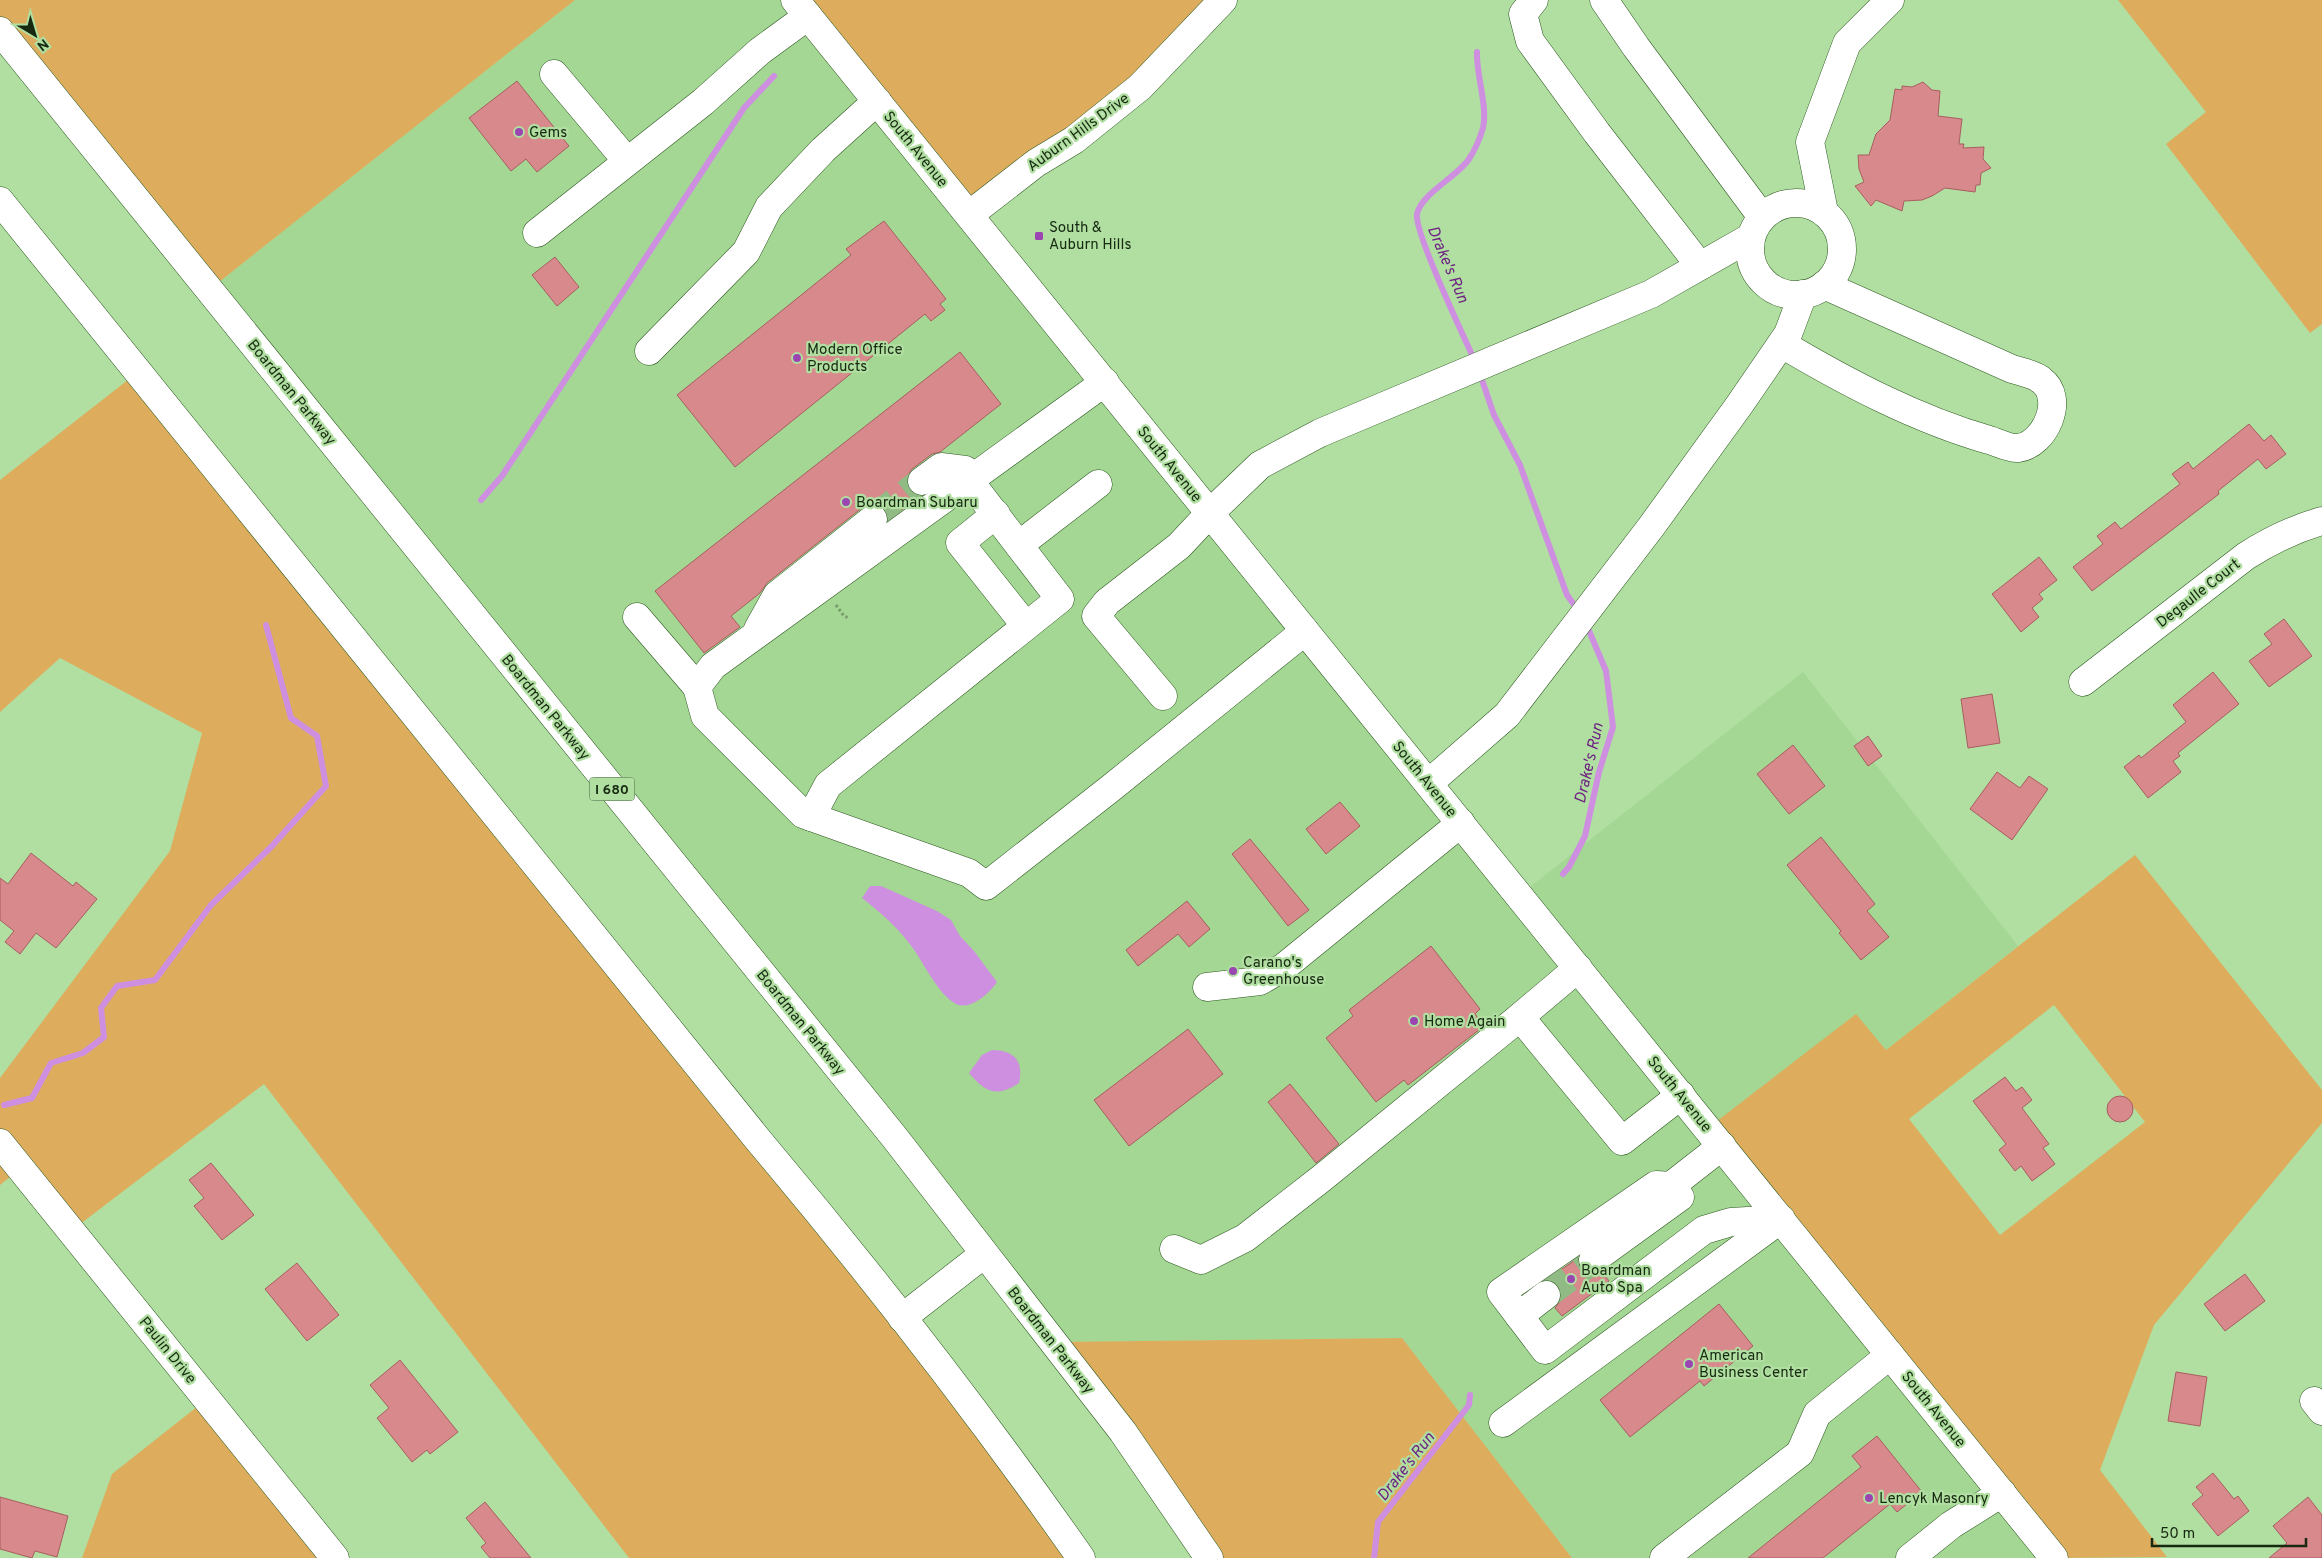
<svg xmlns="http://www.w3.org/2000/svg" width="2322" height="1558" font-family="Overpass,sans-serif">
  <rect width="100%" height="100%" fill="#b0dfa1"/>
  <!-- built -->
  <polygon fill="#a3d793" points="575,0 795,0 1520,895 1803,672 2018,946 1886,1050 1856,1014 2054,1558 1572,1558 1402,1338 1053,1342 209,290"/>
  <!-- green -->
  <g fill="#ddad5d" fill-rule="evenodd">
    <polygon points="0,0 575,0 209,290 0,31"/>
    <polygon points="795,0 1223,0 969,215"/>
    <polygon points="2118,0 2322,0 2322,324 2310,333 2166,144 2206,112"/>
    <polygon points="138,372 1081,1558 629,1558 264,1084 71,1231 20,1169 0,1185 0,1078 170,851 202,733 60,658 0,712 0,480"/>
    <path d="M2135,855L2322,1090V1123L2154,1325L2100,1470L2167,1557L2054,1558L1708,1128L1856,1014L1886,1050ZM2054,1005L2145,1122L2000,1235L1909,1119Z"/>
    <polygon points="1402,1338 1572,1558 1209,1558 1053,1342"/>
    <polygon points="207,1399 335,1558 82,1558 112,1474"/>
  </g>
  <!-- water -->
  <g fill="#ce8fe0">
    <path d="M870,886H881L937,911L951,920L960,936L974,951L997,982C990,993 970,1011 956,1004C937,994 923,960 909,943C895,925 880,912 862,898Z"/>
    <path d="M992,1050C1014,1050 1024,1061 1019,1083C996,1098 985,1092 969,1073L982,1055Z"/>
  </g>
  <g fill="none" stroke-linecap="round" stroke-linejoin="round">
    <!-- stream -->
    <g stroke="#ce8fe0" stroke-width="6">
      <path d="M1474,359C1463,335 1414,232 1417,214C1421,194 1458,176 1469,159C1475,150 1480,138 1483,128C1488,106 1476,75 1477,52"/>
      <polyline points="1482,380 1494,415 1520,465 1567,595 1575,606"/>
      <polyline points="481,500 502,476 744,108 774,76"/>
      <polyline points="1563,874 1569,867 1585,836 1599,772 1613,727 1606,671 1587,626"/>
      <polyline points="4,1105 32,1098 51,1063 83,1053 104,1037 101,1008 117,986 155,980 211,905 272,846 326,786 317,736 291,718 266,625"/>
      <polyline points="1374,1558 1378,1522 1469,1405 1470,1395"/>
    </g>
  </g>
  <!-- building -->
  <g fill="#d8898b" stroke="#a85d60">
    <polygon points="517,81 569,146 537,172 526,159 511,171 469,118"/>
    <polygon points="1923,82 1932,90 1940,91 1938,116 1962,119 1959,144 1964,144 1963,148 1984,147 1983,159 1991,168 1981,173 1980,185 1976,185 1975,192 1945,188 1932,196 1922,200 1904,201 1902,211 1876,200 1871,206 1855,186 1864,182 1859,169 1858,155 1869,155 1876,134 1890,120 1895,89 1902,90 1902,86 1912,87"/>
    <polygon points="884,221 946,299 940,304 945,310 931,321 925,314 735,467 677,395 851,255 846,249"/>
    <polygon points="555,257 579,287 557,306 532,275"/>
    <polygon points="960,352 1001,404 940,452 932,454 912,469 908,475 907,483 910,491 921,496 888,520 886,510 879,505 871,504 863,507 767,583 760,593 731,616 740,627 704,653 655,591"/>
    <polygon points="2249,424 2264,441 2271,435 2286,454 2266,469 2258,459 2218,491 2219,494 2092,591 2073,567 2103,544 2097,536 2115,522 2121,529 2180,484 2172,474 2188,462 2193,469"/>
    <polygon points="2039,557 2057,580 2039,594 2043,599 2032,608 2039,617 2021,632 1992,594"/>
    <polygon points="2284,619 2312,656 2269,687 2249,661 2272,644 2264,634"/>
    <polygon points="2213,672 2239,704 2178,753 2180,756 2173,761 2181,772 2148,798 2124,767 2139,755 2141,758 2186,722 2173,705"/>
    <polygon points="1992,694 2000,743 1968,748 1961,699"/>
    <polygon points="1868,736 1882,756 1868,766 1854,746"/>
    <polygon points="1793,745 1825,786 1789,814 1757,774"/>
    <polygon points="1997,772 2020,788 2029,776 2048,789 2012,840 1970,809"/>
    <polygon points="1340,802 1360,826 1326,854 1306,829"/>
    <polygon points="1821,837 1875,904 1867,911 1889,937 1861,960 1839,933 1841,931 1787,865"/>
    <polygon points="1250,839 1309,910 1288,926 1232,854"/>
    <polygon points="31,853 73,886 76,882 97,899 56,948 36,933 20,954 5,942 14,931 0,920 0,878 8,884"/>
    <polygon points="1187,901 1210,929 1189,947 1178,934 1138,966 1126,950"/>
    <polygon points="1431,946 1480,1009 1475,1014 1484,1026 1408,1085 1404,1080 1376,1102 1326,1038 1353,1016 1349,1010"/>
    <polygon points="1188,1029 1223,1074 1129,1146 1094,1100"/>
    <polygon points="2005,1077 2016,1091 2022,1087 2032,1100 2022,1108 2049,1144 2043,1148 2055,1164 2032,1181 2021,1166 2015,1171 1999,1150 2006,1144 1973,1101"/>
    <polygon points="1290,1084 1339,1144 1316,1163 1268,1102"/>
    <circle cx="2120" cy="1109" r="13"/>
    <polygon points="211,1163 254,1215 222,1240 194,1206 204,1198 189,1180"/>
    <polygon points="1578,1258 1580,1269 1586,1274 1594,1276 1602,1272 1609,1281 1562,1316 1555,1308 1561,1300 1561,1292 1559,1286 1552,1281 1546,1280"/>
    <polygon points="297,1263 339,1315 307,1341 265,1289"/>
    <polygon points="2245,1274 2265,1301 2225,1331 2204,1304"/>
    <polygon points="1719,1304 1753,1346 1704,1386 1700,1381 1630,1437 1600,1400"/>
    <polygon points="400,1360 458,1432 430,1454 427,1450 412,1462 377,1418 389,1408 370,1385"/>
    <polygon points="2176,1372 2207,1377 2200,1426 2168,1421"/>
    <polygon points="1877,1436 1922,1492 1897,1512 1890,1504 1823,1558 1748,1558 1861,1467 1852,1456"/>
    <polygon points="2213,1473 2234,1499 2238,1496 2249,1511 2218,1536 2192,1504 2203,1495 2196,1487"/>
    <polygon points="0,1497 68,1516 57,1557 35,1551 32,1558 0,1549"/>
    <polygon points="2308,1497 2322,1515 2322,1558 2269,1558 2287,1543 2273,1526"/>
    <polygon points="485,1502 531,1558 490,1558 481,1547 486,1543 466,1518"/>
  </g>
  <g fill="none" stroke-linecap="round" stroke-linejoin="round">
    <!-- minor-tunnel -->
    <g stroke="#91bb84" stroke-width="28" stroke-dasharray="28 14" stroke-linecap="butt">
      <polyline points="873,519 922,481"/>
      <polyline points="1546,1295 1593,1260"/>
    </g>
    <!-- minor casing -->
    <g stroke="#2e5820" stroke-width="29">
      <g id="minor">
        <polyline points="1534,0 1523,14 1530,41 1597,133 1700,266"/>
        <polyline points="1604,0 1636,47 1762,217"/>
        <polyline points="554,74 627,161"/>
        <circle cx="1796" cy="249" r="46"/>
        <polyline points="1824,212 1810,142 1847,43 1890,0"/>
        <polyline points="969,215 1036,163 1074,140 1140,87 1223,0"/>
        <polyline points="537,233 703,102 760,51 808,16"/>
        <path d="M1782,344C1846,382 1916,419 1989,440C1997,442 2010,449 2018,448C2045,445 2066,398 2041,380C2034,374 2021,372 2012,369L1824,285"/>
        <polyline points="649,351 746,252 769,207 823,150 877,101"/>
        <polyline points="1105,382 713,666 697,687 705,716 803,814 969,873 986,886 1111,788 1305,631"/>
        <polyline points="922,481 941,467 965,470"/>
        <polyline points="996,514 960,543 1026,626"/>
        <polyline points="1019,545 1098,484"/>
        <polyline points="637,617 697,687"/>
        <polyline points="758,629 777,595 873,519"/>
        <path d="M2083,682L2246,556C2271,540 2294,529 2322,521"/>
        <polyline points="1163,696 1096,616 1107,602 1179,546 1210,513 1260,465 1320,433 1651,294 1751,237"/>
        <polyline points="1429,783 1507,715 1651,527 1740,404 1788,334 1803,294"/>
        <polyline points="811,817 828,785 1060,599 968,479 950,478"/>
        <polyline points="1578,968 1520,1017 1622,1141 1681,1095"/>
        <polyline points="1207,987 1260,981 1284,967 1461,823"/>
        <polyline points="0,1143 335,1558"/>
        <polyline points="1672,1186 1656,1185 1501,1292 1545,1350 1704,1230 1731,1222 1781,1219"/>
        <polyline points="1658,1196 1722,1146"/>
        <polyline points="1174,1249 1201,1260 1245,1238 1322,1178 1520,1017"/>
        <polyline points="1593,1260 1680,1197"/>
        <polyline points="1519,1316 1546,1295"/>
        <polyline points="902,1318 984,1254"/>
        <polyline points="2314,1401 2322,1411"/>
        <polyline points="1503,1423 1781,1219"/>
        <polyline points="1664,1558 1800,1453 1817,1414 1890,1355"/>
        <polyline points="1910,1558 1951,1525 2002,1493"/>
      </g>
    </g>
    <!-- major casing -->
    <g stroke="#2e5820" stroke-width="29">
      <polyline id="major" points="795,0 2054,1558"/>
    </g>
    <!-- highway casing -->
    <g stroke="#2e5820" stroke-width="29">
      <g id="highway">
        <polyline points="0,31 895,1138 1123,1432 1209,1558"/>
        <path d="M0,201L759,1141C872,1275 980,1414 1081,1558"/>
      </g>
    </g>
    <!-- path -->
    <polyline stroke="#769a6a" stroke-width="3" stroke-dasharray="2.5 2.5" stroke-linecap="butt" points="836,605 844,616 849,618"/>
    <!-- minor -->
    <use href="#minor" stroke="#fff" stroke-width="28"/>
    <!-- major -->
    <use href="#major" stroke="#fff" stroke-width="28"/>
    <!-- highway -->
    <use href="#highway" stroke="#fff" stroke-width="28"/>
  </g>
  <!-- markers -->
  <g fill="#9b45b2" stroke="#b0dfa1" stroke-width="2">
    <circle cx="519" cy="132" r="5"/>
    <rect x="1034" y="231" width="10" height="10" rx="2.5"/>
    <circle cx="797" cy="358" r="5"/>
    <circle cx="846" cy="502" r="5"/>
    <circle cx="1233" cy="971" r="5"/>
    <circle cx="1414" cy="1021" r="5"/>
    <circle cx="1571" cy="1279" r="5"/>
    <circle cx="1689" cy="1364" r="5"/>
    <circle cx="1869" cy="1498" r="5"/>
  </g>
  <g text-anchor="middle" stroke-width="4.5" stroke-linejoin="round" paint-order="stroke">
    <!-- shield labels -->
    <rect fill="#b0dfa1" stroke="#45603c" stroke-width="1" x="589.5" y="777.5" width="45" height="23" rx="4"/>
    <g font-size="14" font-weight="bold" fill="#172911">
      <text x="612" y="794">I 680</text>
    </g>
    <!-- poi labels -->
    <g font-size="15" fill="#172911" stroke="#b0dfa1" text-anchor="start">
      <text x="529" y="137">Gems</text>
      <text x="1049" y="232">South &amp;<tspan x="1049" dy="17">Auburn Hills</tspan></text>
      <text x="807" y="354">Modern Office<tspan x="807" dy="17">Products</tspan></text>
      <text x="856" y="507">Boardman Subaru</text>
      <text x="1243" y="967">Carano's<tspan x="1243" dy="17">Greenhouse</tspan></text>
      <text x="1424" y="1026">Home Again</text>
      <text x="1581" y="1275">Boardman<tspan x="1581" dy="17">Auto Spa</tspan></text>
      <text x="1699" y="1360">American<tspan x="1699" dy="17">Business Center</tspan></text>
      <text x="1879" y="1503">Lencyk Masonry</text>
    </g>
    <!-- street labels -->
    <g font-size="15" fill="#172911" stroke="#b0dfa1">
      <text transform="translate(1078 132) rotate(-36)" y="5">Auburn Hills Drive</text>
      <text transform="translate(916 149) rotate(51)" y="5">South Avenue</text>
      <text transform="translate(292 392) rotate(51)" y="5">Boardman Parkway</text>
      <text transform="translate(1170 464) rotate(51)" y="5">South Avenue</text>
      <text transform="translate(2198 593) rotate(-38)" y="5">Degaulle Court</text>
      <text transform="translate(546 707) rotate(51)" y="5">Boardman Parkway</text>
      <text transform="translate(1425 779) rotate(51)" y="5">South Avenue</text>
      <text transform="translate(801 1022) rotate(51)" y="5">Boardman Parkway</text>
      <text transform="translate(1680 1094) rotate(51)" y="5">South Avenue</text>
      <text transform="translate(1051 1340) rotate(52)" y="5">Boardman Parkway</text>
      <text transform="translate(168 1350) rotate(51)" y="5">Paulin Drive</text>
      <text transform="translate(1934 1409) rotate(51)" y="5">South Avenue</text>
    </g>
    <!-- water labels -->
    <g font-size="16" font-style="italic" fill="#6e2182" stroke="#b0dfa1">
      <text transform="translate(1449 264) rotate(67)" y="6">Drake's Run</text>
      <text transform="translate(1588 763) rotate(-77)" y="6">Drake's Run</text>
      <text transform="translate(1405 1466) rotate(-52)" y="6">Drake's Run</text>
    </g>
  </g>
  <!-- north arrow -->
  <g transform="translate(35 35) rotate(142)" stroke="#b0dfa1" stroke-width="4" paint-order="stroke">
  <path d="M0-4L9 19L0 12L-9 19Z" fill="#172911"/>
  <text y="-8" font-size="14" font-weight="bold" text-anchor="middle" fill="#172911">N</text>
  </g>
  <!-- scale -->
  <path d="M2152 1538v8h154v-8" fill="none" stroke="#172911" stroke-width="2.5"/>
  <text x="2160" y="1538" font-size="15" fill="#172911" stroke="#b0dfa1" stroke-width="4" paint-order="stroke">50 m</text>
</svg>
